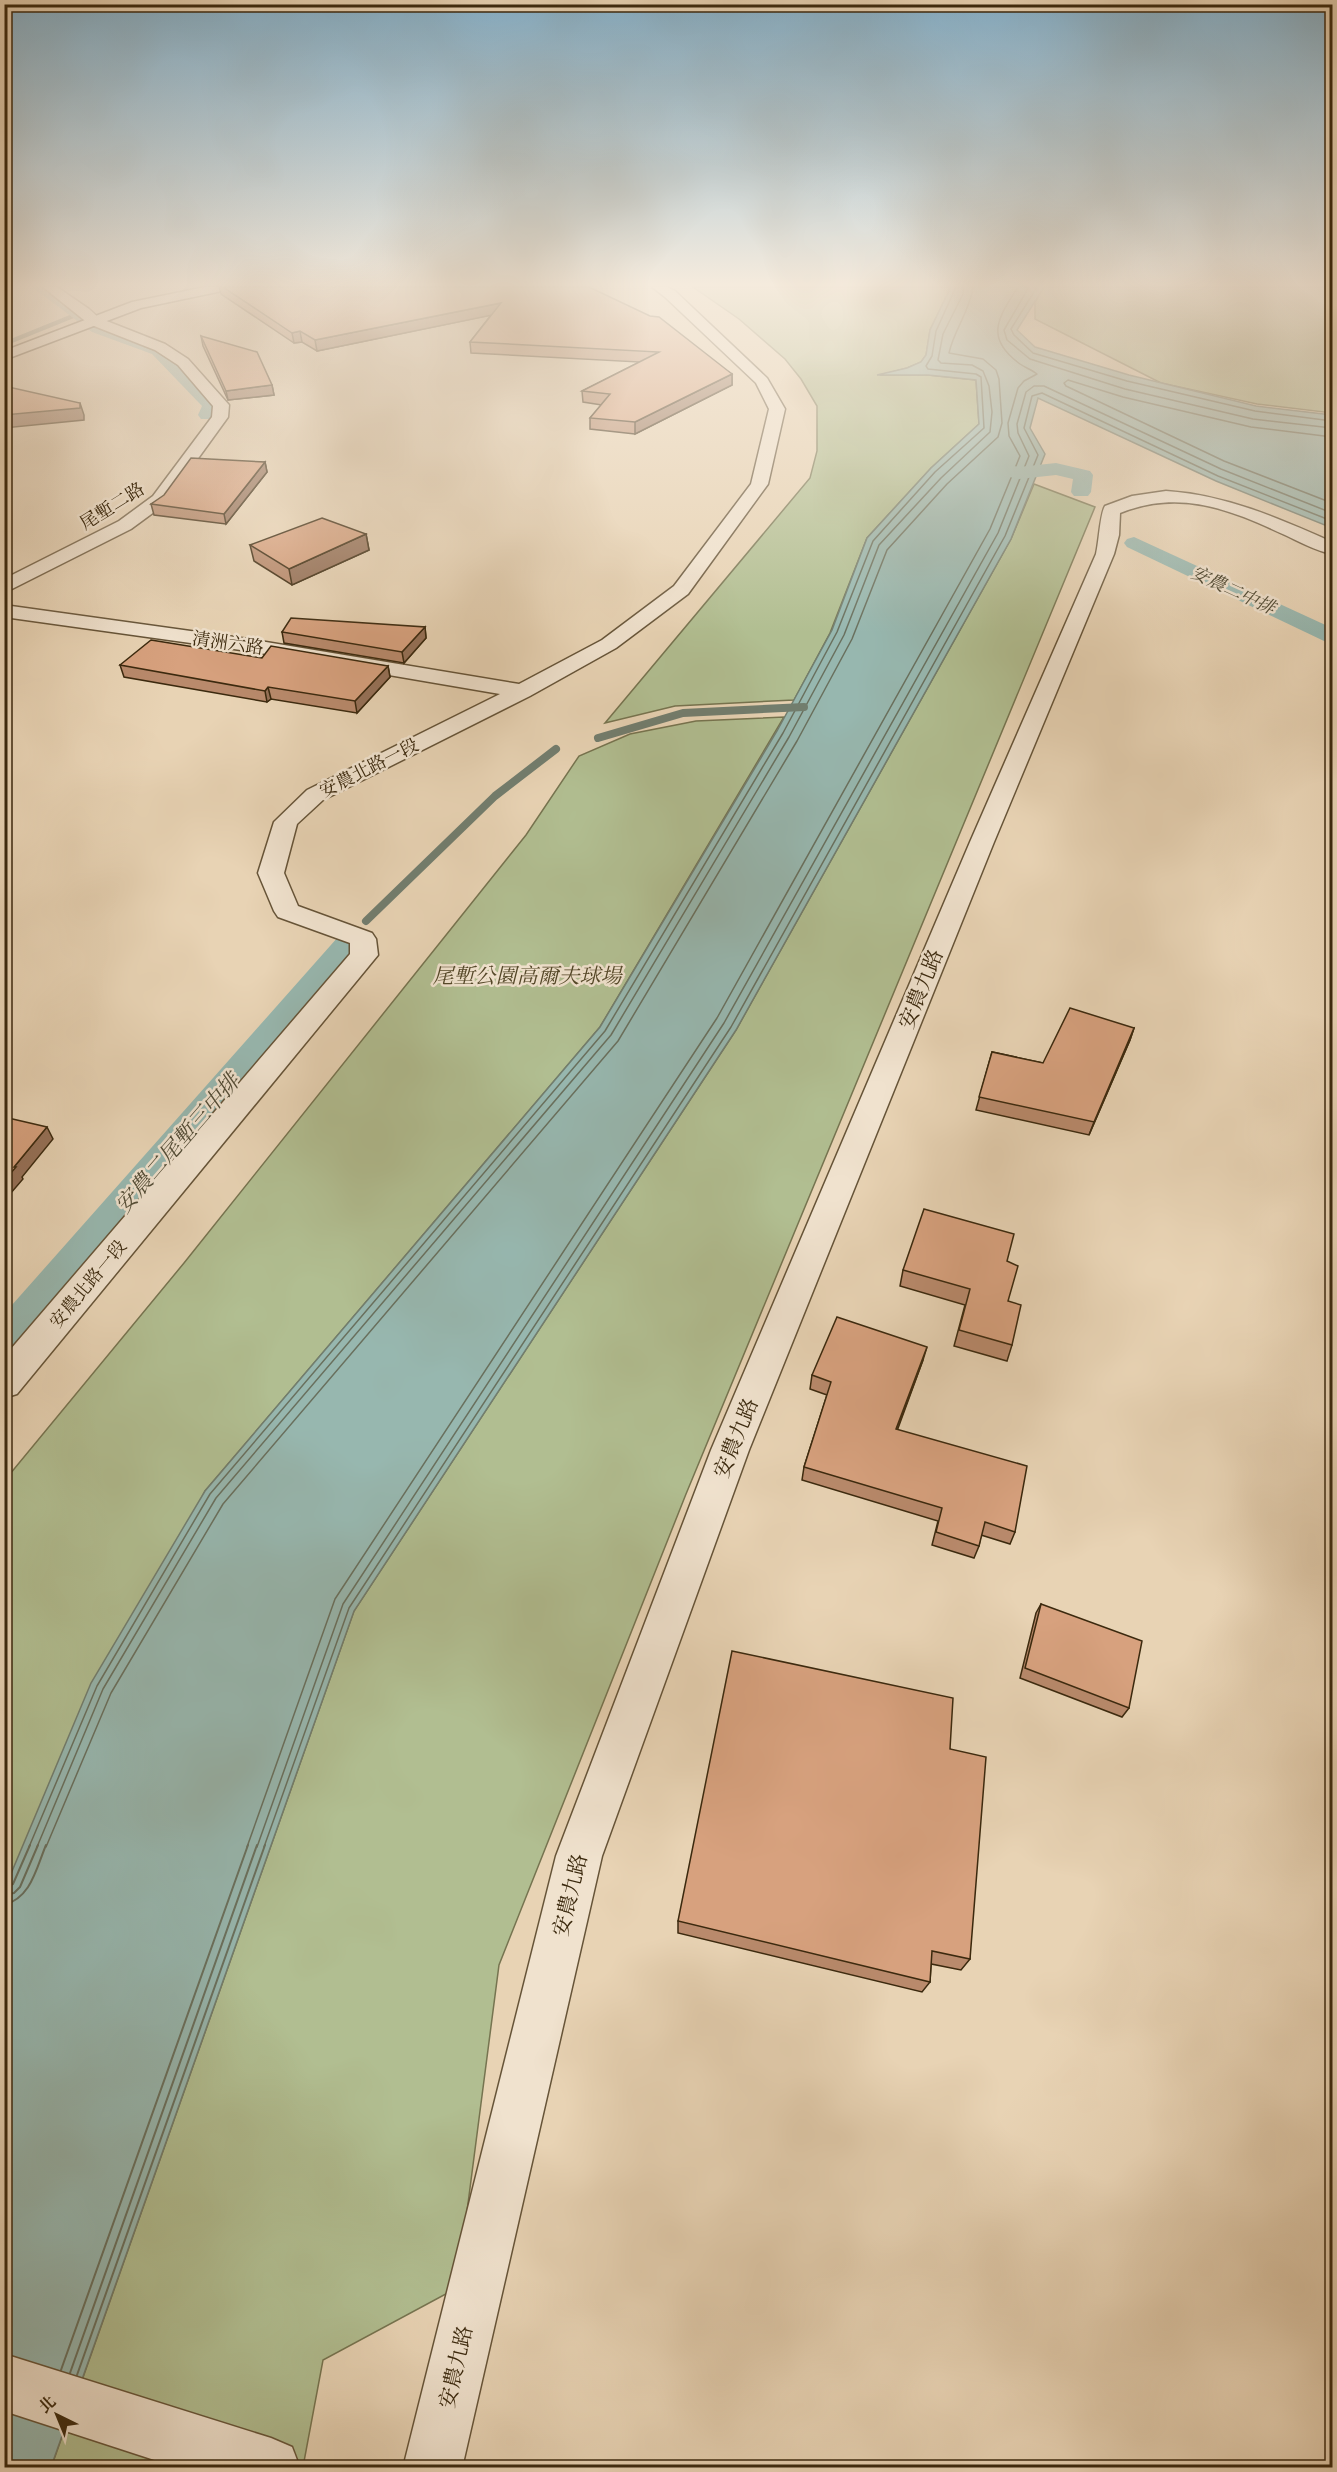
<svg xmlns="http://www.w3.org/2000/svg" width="1337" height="2472" font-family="Alegreya,'Noto Serif TC',serif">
  <rect width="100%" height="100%" fill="#e8d3b4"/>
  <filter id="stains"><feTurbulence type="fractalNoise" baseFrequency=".00333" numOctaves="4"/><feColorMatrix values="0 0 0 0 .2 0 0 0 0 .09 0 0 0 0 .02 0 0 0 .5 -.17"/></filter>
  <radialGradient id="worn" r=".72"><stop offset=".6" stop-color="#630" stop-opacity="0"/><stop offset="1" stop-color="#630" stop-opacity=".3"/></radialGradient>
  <!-- green -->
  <g fill="#b1be91" stroke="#767450" stroke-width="1.5">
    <polygon points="693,287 951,287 930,330 926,355 921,362 907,368 880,375 928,375 976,380 979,424 931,468 867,538 830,633 794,700 675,706 605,723 810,478 817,451 817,406 801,379 785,359 739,319"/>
    <polygon points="1044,287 1332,287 1332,413 1257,404 1161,383 1035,319 1035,302"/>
    <polygon points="1034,484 1095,507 686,1494 499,1965 457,2288 323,2360 303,2467 51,2468 354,1611 736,1030 1011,539"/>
    <polygon points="784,717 600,1027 205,1491 5,1889 5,1480 184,1263 526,835 579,756 630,734 696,721"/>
  </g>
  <!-- water -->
  <polygon fill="#97b7af" stroke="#727e6f" stroke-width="1.5" points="951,287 1044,287 1017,330 1035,347 1129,375 1256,406 1332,415 1332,528 1216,481 1038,398 1030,428 1045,454 1011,539 736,1030 354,1611 51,2467 5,2468 5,1888 91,1683 205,1491 600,1027 777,731 832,630 867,538 931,468 979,424 976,380 928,375 877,375 907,368 921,362 926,355 930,330"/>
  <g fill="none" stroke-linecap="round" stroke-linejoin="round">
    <!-- shore-far1 -->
    <g stroke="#69705e" stroke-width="1.5">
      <polyline points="1029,287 1004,330 1007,340 1030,359 1125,389 1253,419 1332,428"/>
      <polyline points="1037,287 1011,329 1014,335 1033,353 1127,381 1255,411 1332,421"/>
      <polyline points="1332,437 1251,427 1123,397 1068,380 1064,383 1066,386 1224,461 1332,503"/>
      <polyline points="29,1847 97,1686 210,1494 605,1031 783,733 837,632 873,541 935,472 984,428 981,377 976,374 928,369 926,366 932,356 936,331 956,287"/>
      <polyline points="37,1847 103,1689 216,1498 611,1035 789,737 844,635 879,545 941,478 990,432 992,412 989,386 983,371 972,365 941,363 938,360 943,334 963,294 964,287"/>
      <path d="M46,1847L111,1693L223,1504L618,1041L797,741L852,639L887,550L947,484L998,437L1002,423L999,379L996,370L983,359L949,353C954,330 970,311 973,287"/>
      <path d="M247,1847L335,1599L717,1018L990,529L1020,456L1009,436L1008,423L1018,388L1024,381L1037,374C1032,370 1026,368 1020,364C984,338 998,318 1018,287"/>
      <polyline points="257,1847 343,1604 724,1023 998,533 1029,456 1018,433 1017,424 1026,392 1034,386 1044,386 1221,469 1332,513"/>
      <polyline points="264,1847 349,1608 731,1027 1005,536 1038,455 1024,428 1032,396 1042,393 1218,476 1332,521"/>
    </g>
    <!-- shore -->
    <g stroke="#69705e" stroke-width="2">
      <polyline points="4,1888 13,1884 30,1845"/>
      <polyline points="4,1895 14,1893 20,1887 38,1845"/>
      <path d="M4,1905C31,1898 36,1869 46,1845"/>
      <polyline points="61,2370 248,1845"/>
      <polyline points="70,2373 257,1845"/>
      <polyline points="77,2375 265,1845"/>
    </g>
    <!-- stream-far1 -->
    <polyline stroke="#727e6f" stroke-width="4.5" points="4,344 78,314"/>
    <!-- stream -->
    <g stroke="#727e6f" stroke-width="8">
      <polyline points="598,738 683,713 804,707"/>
      <polyline points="366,921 495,796 556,749"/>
    </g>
    <!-- canal -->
    <g fill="#97b7af" fill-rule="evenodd">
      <polygon points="32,287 48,287 104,326 164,348 217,401 220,405 213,419 201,419 198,415 202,406 152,354 92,332"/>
      <polygon points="992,462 1019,467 1056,463 1090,471 1093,475 1091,492 1088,496 1074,496 1071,492 1073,479 1056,475 1019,479 985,472 982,468 985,464"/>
      <polygon points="1134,537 1332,628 1332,643 1324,641 1127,547 1124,543 1127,539"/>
      <polygon points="349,935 360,937 364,944 360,951 143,1204 18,1354 4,1358 4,1314 338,937"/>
    </g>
    <!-- minor casing -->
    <g stroke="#665438" stroke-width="3">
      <g id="minor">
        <polygon points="43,287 57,287 89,309 99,318 165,344 188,359 229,405 228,417 165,504 131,529 4,593 4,579 119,521 153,496 212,417 213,406 178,365 155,350 89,324"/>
        <polygon points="652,287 667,287 675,291 767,378 785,409 768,484 688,594 616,648 530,696 323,800 297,824 284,873 298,906 372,933 376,939 378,955 17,1394 4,1398 4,1357 350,954 350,943 278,917 274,911 258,873 274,822 307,790 500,694 248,651 4,617 4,605 248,639 519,684 602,640 674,586 751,484 769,409 756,383 665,297"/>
        <path d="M1166,491C1226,495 1278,518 1332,542V554C1316,551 1300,542 1285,535C1229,509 1180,489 1120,513L1119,535L1114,554L994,842L749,1450L602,1856L462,2468H403L556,1856L711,1450L970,842L1096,554C1099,542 1100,514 1105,506L1132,496Z"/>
        <polygon points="4,2354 271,2438 292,2447 300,2468 179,2468 4,2411"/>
      </g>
    </g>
    <!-- secondary casing -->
    <g stroke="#3b290e" stroke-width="3">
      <polygon id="secondary" points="205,287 228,287 222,291 141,308 4,360 4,351 132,302"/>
    </g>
    <!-- minor -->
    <use href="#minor" fill="#f0e2ce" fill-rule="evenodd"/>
    <!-- secondary -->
    <use href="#secondary" fill="#f0e2ce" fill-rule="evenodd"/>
  </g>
  <!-- wall -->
  <g fill="#b98a6c" stroke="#3b290e" stroke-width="1.5">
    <polygon points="219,287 589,287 732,374 732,385 635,434 590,429 590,418 602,405 583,402 582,391 640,362 471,353 470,342 491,315 317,351 302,342 294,343 221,294"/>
    <polygon points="201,336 272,385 274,395 228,400 203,346"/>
    <polygon points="265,462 267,472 226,524 154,515 151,504"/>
    <polygon points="366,534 369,550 292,585 254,561 250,545"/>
    <polygon points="425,627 426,638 404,663 284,643 282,632"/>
    <polygon points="262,658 388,666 390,677 357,713 271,699 267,702 124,677 120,665"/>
    <polygon points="1134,1028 1130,1040 1089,1135 976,1110 992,1052 1043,1063"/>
    <polygon points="1007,1261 1008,1301 1012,1345 1007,1361 954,1346 965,1305 900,1286 903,1270"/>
    <polygon points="923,1360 897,1429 1015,1532 1010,1544 981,1535 979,1546 974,1558 932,1545 938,1521 802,1480 804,1467 827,1395 810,1389 812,1375"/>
    <polygon points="1041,1604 1129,1708 1122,1717 1020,1678 1036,1613"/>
    <polygon points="950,1749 970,1959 961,1970 931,1964 930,1982 922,1992 678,1933 678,1921"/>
  </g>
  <!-- shaded-wall -->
  <g fill="#967158" stroke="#3b290e" stroke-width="1.5">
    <polygon points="501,303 502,313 317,351 315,340"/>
    <polygon points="300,331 302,342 294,343 292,333"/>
    <polygon points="732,374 732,385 635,434 635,422"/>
    <polygon points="272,385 274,395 228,400 226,391"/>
    <polygon points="80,403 84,415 84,420 4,428 4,415"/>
    <polygon points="265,462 267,472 226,524 224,514"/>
    <polygon points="366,534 369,550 292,585 289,569"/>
    <polygon points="425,627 426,638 404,663 402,652"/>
    <polygon points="388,666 390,677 357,713 355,701"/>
    <polygon points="268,687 271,699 267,702 265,691"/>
    <polygon points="1134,1028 1130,1040 1089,1135 1094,1122"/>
    <polygon points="47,1127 53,1139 22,1177 23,1179 4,1201 4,1181 14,1167"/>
    <polygon points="927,1347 923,1360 893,1442 896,1429"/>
  </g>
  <!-- building -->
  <g fill="#d7a17e" stroke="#3b290e" stroke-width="1.5">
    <polygon points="223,287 589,287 650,316 659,317 732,374 635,422 590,418 610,394 582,391 659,352 470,342 501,303 315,340 300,331 292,333"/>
    <polygon points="201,336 257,352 272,385 226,391"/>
    <polygon points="4,386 80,403 80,408 4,415"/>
    <polygon points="191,458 265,462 224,514 151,504 164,495"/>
    <polygon points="322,518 366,534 289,569 250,545"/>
    <polygon points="291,618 425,627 402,652 282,632"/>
    <polygon points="151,640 262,658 271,646 388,666 355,701 268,687 265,691 120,665"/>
    <polygon points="1070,1008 1134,1028 1094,1122 979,1097 992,1052 1043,1063"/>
    <polygon points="4,1117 47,1127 14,1167 16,1167 4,1181"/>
    <polygon points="924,1209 1014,1234 1007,1261 1018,1266 1008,1301 1021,1305 1012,1345 959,1330 970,1289 903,1270"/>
    <polygon points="837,1317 927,1347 896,1429 1027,1466 1015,1532 985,1522 979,1546 936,1532 942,1508 804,1467 831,1382 812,1375"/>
    <polygon points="1041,1604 1142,1641 1129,1708 1025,1668"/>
    <polygon points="732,1651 953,1698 950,1749 986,1757 970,1959 932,1951 930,1982 678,1921"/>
  </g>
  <!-- sky -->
  <linearGradient id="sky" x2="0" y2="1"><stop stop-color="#87b5d1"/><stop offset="0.45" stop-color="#f5ebdd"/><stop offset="1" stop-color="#f5ebdd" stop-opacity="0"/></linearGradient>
  <rect width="1337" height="633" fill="url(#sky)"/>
  <g text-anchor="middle" stroke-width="5" stroke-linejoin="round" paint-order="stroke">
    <!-- far-street labels -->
    <g font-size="18" fill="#3b290e" stroke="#f0e2ce">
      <text transform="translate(112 506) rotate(-32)" y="6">尾塹二路</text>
      <text transform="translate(228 643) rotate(8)" y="6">清洲六路</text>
      <text transform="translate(369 768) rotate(-27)" y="6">安農北路一段</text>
      <text transform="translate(88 1284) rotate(-50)" y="6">安農北路一段</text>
    </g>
    <!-- far-water labels -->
    <g font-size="18" font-style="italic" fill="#524c36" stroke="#f0e2ce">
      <text transform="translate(1233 590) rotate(25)" y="6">安農二中排</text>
    </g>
    <!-- park labels -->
    <g font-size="21" font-style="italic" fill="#534728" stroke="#f0e2ce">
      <text x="527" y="983">尾塹公園高爾夫球場</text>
    </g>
    <!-- street labels -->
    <g font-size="21" fill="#3b290e" stroke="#f0e2ce">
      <text transform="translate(921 989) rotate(-68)" y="7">安農九路</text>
      <text transform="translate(736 1438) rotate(-68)" y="7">安農九路</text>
      <text transform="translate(570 1895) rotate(-76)" y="7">安農九路</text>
      <text transform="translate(456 2367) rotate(-77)" y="7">安農九路</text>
    </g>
    <!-- water labels -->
    <g font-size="22" font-style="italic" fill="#524c36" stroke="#f0e2ce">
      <text transform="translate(177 1143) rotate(-49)" y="8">安農二尾塹三中排</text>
    </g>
  </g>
  <!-- margin -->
  <rect width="1337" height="2472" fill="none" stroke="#e8d3b4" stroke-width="24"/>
  <rect x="6" y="6" width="1325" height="2460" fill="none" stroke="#3b290e" stroke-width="3"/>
  <rect x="12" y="12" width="1313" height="2448" fill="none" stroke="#3b290e" stroke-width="1.5"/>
  <!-- north arrow -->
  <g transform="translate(57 2415) rotate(317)" stroke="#f0e2ce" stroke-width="4.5" paint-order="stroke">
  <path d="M0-4.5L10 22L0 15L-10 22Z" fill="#3b290e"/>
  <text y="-9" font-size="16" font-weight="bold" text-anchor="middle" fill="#3b290e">北</text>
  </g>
  <rect width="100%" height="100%" filter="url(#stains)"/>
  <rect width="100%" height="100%" fill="url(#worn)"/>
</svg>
